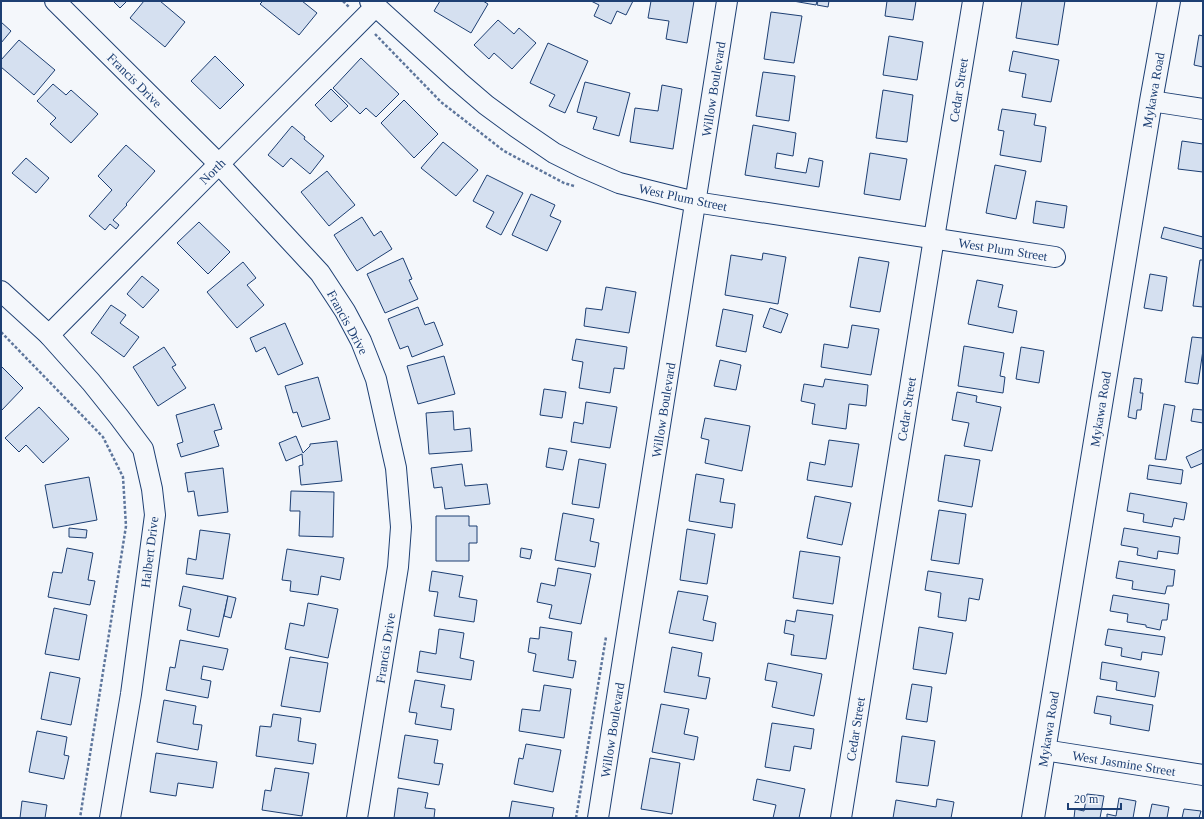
<svg xmlns="http://www.w3.org/2000/svg" width="1204" height="819" font-family="'Times New Roman',serif">
  <rect width="100%" height="100%" fill="#f4f7fb"/>
  <!-- building -->
  <g fill="#d5e0f0" stroke="#1d3f73">
    <polygon points="113,1 127,1 120,8"/>
    <polygon points="144,1 160,1 185,22 165,47 130,18"/>
    <polygon points="263,1 302,1 317,13 299,35 260,4"/>
    <polygon points="440,1 483,1 488,4 471,33 434,11"/>
    <polygon points="591,1 633,1 626,15 617,11 611,24 594,16 599,5"/>
    <polygon points="651,1 694,1 687,43 666,39 669,21 648,18"/>
    <polygon points="793,1 817,1 816,5"/>
    <polygon points="818,1 829,1 828,7 817,5"/>
    <polygon points="887,1 916,1 913,20 885,16"/>
    <polygon points="1022,1 1065,1 1058,45 1016,38"/>
    <polygon points="771,12 802,16 794,63 764,59"/>
    <polygon points="498,20 514,34 519,28 536,43 512,69 494,53 489,59 474,45"/>
    <polygon points="1,22 11,31 1,43"/>
    <polygon points="1199,35 1203,36 1203,67 1194,65"/>
    <polygon points="889,36 923,42 917,80 883,75"/>
    <polygon points="19,40 55,70 34,95 1,67 1,60"/>
    <polygon points="548,43 588,61 565,113 549,106 555,95 530,83"/>
    <polygon points="1013,51 1059,60 1051,102 1022,97 1026,74 1009,71"/>
    <polygon points="215,56 244,85 220,109 191,81"/>
    <polygon points="361,58 399,94 376,117 366,108 360,114 333,88"/>
    <polygon points="763,72 795,76 789,121 756,116"/>
    <polygon points="585,82 630,93 619,136 593,129 597,117 577,112"/>
    <polygon points="53,84 66,95 71,90 98,114 71,143 50,124 56,118 37,101"/>
    <polygon points="662,85 682,89 673,149 630,142 635,108 658,111"/>
    <polygon points="331,89 348,106 331,122 315,105"/>
    <polygon points="883,90 913,95 907,142 876,138"/>
    <polygon points="404,100 438,134 414,158 381,123"/>
    <polygon points="1002,109 1036,114 1034,125 1046,127 1041,162 1000,155 1004,131 998,130"/>
    <polygon points="753,125 796,133 793,156 777,153 775,168 806,173 809,158 823,161 819,187 745,175"/>
    <polygon points="292,126 305,137 304,139 324,156 310,174 291,158 283,167 268,155"/>
    <polygon points="1182,141 1203,144 1203,172 1178,169"/>
    <polygon points="443,142 478,170 456,196 421,168"/>
    <polygon points="126,145 155,171 126,204 127,205 113,220 119,225 116,229 110,224 105,230 89,216 112,190 98,176"/>
    <polygon points="870,153 907,159 900,200 864,194"/>
    <polygon points="26,158 49,178 36,193 12,173"/>
    <polygon points="995,165 1026,171 1016,219 986,213"/>
    <polygon points="327,171 355,205 329,226 301,192"/>
    <polygon points="487,175 523,193 501,235 486,227 494,212 473,201"/>
    <polygon points="531,194 555,205 550,216 561,221 547,251 512,235"/>
    <polygon points="1036,201 1067,206 1064,228 1033,223"/>
    <polygon points="362,217 374,236 381,231 392,249 357,271 334,235"/>
    <polygon points="199,222 230,252 208,274 177,243"/>
    <polygon points="1164,227 1203,237 1203,249 1161,238"/>
    <polygon points="763,253 786,257 778,304 725,295 731,255 762,260"/>
    <polygon points="859,257 889,262 880,312 850,307"/>
    <polygon points="403,258 412,279 409,280 418,299 385,313 367,274"/>
    <polygon points="1200,260 1203,260 1203,307 1193,306"/>
    <polygon points="243,262 256,278 247,285 264,305 237,328 207,292"/>
    <polygon points="1150,274 1167,277 1162,311 1144,308"/>
    <polygon points="142,276 159,290 143,308 127,294"/>
    <polygon points="977,280 1003,285 998,307 1017,311 1013,333 968,324"/>
    <polygon points="606,287 636,292 629,333 584,326 586,308 602,310"/>
    <polygon points="111,305 126,315 120,323 139,337 124,357 91,333"/>
    <polygon points="418,307 425,325 434,322 443,345 412,357 408,346 400,349 388,319"/>
    <polygon points="770,308 788,314 781,333 763,327"/>
    <polygon points="723,309 753,315 746,352 716,346"/>
    <polygon points="285,323 303,364 278,375 265,347 256,352 250,338"/>
    <polygon points="852,325 879,329 871,375 821,367 824,344 848,348"/>
    <polygon points="1192,337 1203,338 1203,350 1198,384 1185,382"/>
    <polygon points="576,339 627,347 624,369 614,368 610,393 579,388 583,362 572,360"/>
    <polygon points="964,346 1004,353 1000,376 1005,377 1003,393 958,386"/>
    <polygon points="164,347 176,365 172,367 186,388 158,406 133,367"/>
    <polygon points="1021,347 1044,351 1039,383 1016,379"/>
    <polygon points="444,356 455,394 418,404 407,366"/>
    <polygon points="720,360 741,365 736,390 714,386"/>
    <polygon points="1,366 23,388 1,411"/>
    <polygon points="318,377 330,419 302,427 297,412 293,413 285,386"/>
    <polygon points="1134,378 1142,379 1140,393 1143,393 1141,410 1137,410 1136,419 1128,417"/>
    <polygon points="825,379 868,385 866,406 849,404 846,429 812,424 815,404 801,401 804,384 823,387"/>
    <polygon points="544,389 566,392 562,418 540,415"/>
    <polygon points="957,392 977,396 976,402 1001,407 992,451 964,446 969,423 952,420"/>
    <polygon points="586,402 617,407 610,448 571,442 574,422 583,424"/>
    <polygon points="214,404 222,429 214,431 219,446 181,457 177,444 183,442 176,415"/>
    <polygon points="1164,404 1175,406 1166,460 1155,459"/>
    <polygon points="39,407 69,439 43,463 26,445 19,452 5,438"/>
    <polygon points="1193,409 1203,410 1203,423 1191,421"/>
    <polygon points="453,411 454,430 470,428 472,451 429,454 426,413"/>
    <polygon points="705,418 750,426 742,471 705,463 709,440 701,438"/>
    <polygon points="296,436 303,453 310,446 310,444 337,441 342,481 301,485 299,466 303,465 302,454 286,461 279,443"/>
    <polygon points="829,440 859,444 852,487 807,480 810,462 825,465"/>
    <polygon points="549,448 567,451 563,470 546,467"/>
    <polygon points="1203,449 1203,463 1191,468 1186,457"/>
    <polygon points="945,455 980,460 972,507 938,501"/>
    <polygon points="579,459 606,464 599,508 572,504"/>
    <polygon points="462,464 465,486 487,484 490,504 445,509 442,487 434,488 431,468"/>
    <polygon points="1149,465 1183,470 1181,484 1147,479"/>
    <polygon points="223,468 228,512 198,516 194,491 188,492 185,473"/>
    <polygon points="696,474 724,479 720,502 735,504 732,528 689,521"/>
    <polygon points="89,477 97,520 53,528 45,485"/>
    <polygon points="291,491 334,492 333,537 299,536 300,511 290,511"/>
    <polygon points="1130,493 1187,503 1184,520 1174,518 1172,527 1143,522 1144,514 1127,511"/>
    <polygon points="815,496 851,503 842,545 807,538"/>
    <polygon points="939,510 966,514 959,564 931,560"/>
    <polygon points="563,513 594,519 590,541 599,543 595,567 555,560"/>
    <polygon points="436,516 469,516 469,526 477,526 477,543 469,543 469,561 436,561"/>
    <polygon points="69,528 87,530 86,538 69,537"/>
    <polygon points="1124,528 1180,537 1178,554 1158,551 1157,559 1137,555 1138,548 1121,545"/>
    <polygon points="687,529 715,534 707,584 680,580"/>
    <polygon points="200,530 230,534 223,579 186,574 188,558 196,560"/>
    <polygon points="67,548 93,553 88,580 95,581 90,605 48,597 53,572 62,573"/>
    <polygon points="521,548 532,550 530,559 520,557"/>
    <polygon points="287,549 344,558 340,580 321,576 318,595 290,591 291,581 282,580"/>
    <polygon points="800,551 840,557 833,604 793,598"/>
    <polygon points="1119,561 1175,570 1173,586 1167,586 1165,594 1132,589 1133,581 1116,578"/>
    <polygon points="558,568 591,574 581,624 549,618 552,605 537,602 541,583 555,586"/>
    <polygon points="432,571 463,576 459,597 477,600 474,622 434,616 438,592 429,591"/>
    <polygon points="928,571 983,579 979,600 969,598 966,621 938,617 941,593 925,590"/>
    <polygon points="183,586 228,596 219,637 187,630 191,609 179,606"/>
    <polygon points="678,591 708,596 703,620 716,623 713,641 669,633"/>
    <polygon points="1113,595 1169,604 1167,620 1162,620 1160,630 1146,627 1146,625 1127,622 1128,614 1110,611"/>
    <polygon points="228,596 236,598 231,618 224,616"/>
    <polygon points="308,603 338,609 328,658 285,649 290,623 304,626"/>
    <polygon points="54,608 87,615 79,660 45,654"/>
    <polygon points="797,610 833,615 826,659 791,655 794,635 784,633 786,620 795,622"/>
    <polygon points="540,627 572,632 568,660 576,661 573,678 533,671 536,654 528,652 530,638 539,639"/>
    <polygon points="919,627 953,633 946,674 913,669"/>
    <polygon points="439,629 464,633 460,658 474,661 471,680 417,672 420,651 436,654"/>
    <polygon points="1108,629 1165,637 1162,655 1142,652 1141,660 1121,656 1122,648 1105,645"/>
    <polygon points="180,640 228,649 223,670 203,666 201,679 211,681 208,698 166,690 170,667 175,668"/>
    <polygon points="672,647 702,653 698,676 710,678 706,699 664,692"/>
    <polygon points="290,657 328,663 320,712 281,706"/>
    <polygon points="1102,662 1159,672 1155,697 1116,690 1117,682 1100,679"/>
    <polygon points="768,663 822,674 814,716 772,707 777,682 765,680"/>
    <polygon points="50,672 80,678 71,725 41,719"/>
    <polygon points="415,680 445,685 441,707 454,709 451,730 415,724 417,713 409,712"/>
    <polygon points="912,684 932,687 927,722 906,719"/>
    <polygon points="544,685 571,689 564,738 519,731 522,709 540,711"/>
    <polygon points="1097,696 1153,705 1149,731 1110,724 1111,716 1094,713"/>
    <polygon points="164,700 196,706 193,724 202,725 198,750 157,742"/>
    <polygon points="661,704 689,709 684,734 698,737 694,760 652,752"/>
    <polygon points="273,714 301,718 298,741 316,744 313,764 256,756 260,726 271,727"/>
    <polygon points="772,723 814,729 811,749 794,746 790,771 765,767"/>
    <polygon points="37,731 67,737 64,755 69,756 64,779 29,772"/>
    <polygon points="405,735 438,740 434,763 443,764 439,785 398,778"/>
    <polygon points="902,736 935,741 928,786 896,782"/>
    <polygon points="526,744 561,750 553,792 514,784 519,758 523,759"/>
    <polygon points="156,753 217,762 213,788 178,783 176,796 150,792"/>
    <polygon points="650,758 680,763 672,814 641,809"/>
    <polygon points="275,768 309,773 302,816 262,810 265,790 271,791"/>
    <polygon points="757,779 805,789 799,818 773,818 776,805 753,800"/>
    <polygon points="398,788 428,793 425,808 435,809 434,818 394,818"/>
    <polygon points="1087,794 1104,796 1100,818 1074,818 1075,809 1084,811"/>
    <polygon points="1119,798 1136,801 1133,818 1107,818 1107,814 1116,816"/>
    <polygon points="937,799 954,802 951,818 893,818 896,800 936,807"/>
    <polygon points="22,801 47,805 45,818 20,818"/>
    <polygon points="512,801 554,808 552,818 509,818"/>
    <polygon points="1152,804 1169,807 1167,818 1149,818"/>
    <polygon points="1184,809 1201,811 1199,818 1182,818"/>
  </g>
  <g fill="none" stroke-linecap="round" stroke-linejoin="round">
    <!-- minor casing -->
    <g stroke="#1d3f73" stroke-width="22">
      <g id="minor">
        <polyline points="55,1 219,164 320,273 345,311 361,341 376,379 396,468 401,527 398,567 357,818"/>
        <polyline points="370,1 458,81 486,105 516,127 554,153 582,167 619,183 695,202 1055,257"/>
        <polyline points="1151,101 1203,109"/>
        <polyline points="1,291 49,335 91,382 119,417 143,449 152,489 155,515 131,694 110,818"/>
        <polyline points="49,335 376,6"/>
        <polyline points="1044,750 1203,775"/>
        <polyline points="598,818 727,1"/>
        <polyline points="841,818 934,238 973,1"/>
      </g>
    </g>
    <!-- major casing -->
    <g stroke="#1d3f73" stroke-width="24">
      <polyline id="major" points="1033,818 1151,101 1169,1"/>
    </g>
    <!-- path -->
    <g stroke="#5e769c" stroke-width="2.5" stroke-dasharray="3 2" stroke-linecap="butt">
      <polyline points="343,1 349,7"/>
      <polyline points="375,34 441,102 504,151 564,183 574,186"/>
      <polyline points="1,332 103,437 123,477 126,526 80,818"/>
      <polyline points="576,818 606,637"/>
    </g>
    <!-- minor -->
    <use href="#minor" stroke="#f4f7fb" stroke-width="20"/>
    <!-- major -->
    <use href="#major" stroke="#f4f7fb" stroke-width="22"/>
  </g>
  <g text-anchor="middle" stroke-width="3" stroke-linejoin="round" paint-order="stroke">
    <!-- street labels -->
    <g font-size="13" fill="#1d3f73" stroke="#f4f7fb">
      <text transform="translate(135 80) rotate(45)" y="5">Francis Drive</text>
      <text transform="translate(713 89) rotate(-81)" y="5">Willow Boulevard</text>
      <text transform="translate(958 90) rotate(-81)" y="5">Cedar Street</text>
      <text transform="translate(1153 90) rotate(-80)" y="5">Mykawa Road</text>
      <text transform="translate(212 171) rotate(-45)" y="5">North</text>
      <text transform="translate(683 197) rotate(12)" y="5">West Plum Street</text>
      <text transform="translate(1003 249) rotate(9)" y="5">West Plum Street</text>
      <text transform="translate(348 322) rotate(61)" y="5">Francis Drive</text>
      <text transform="translate(906 409) rotate(-81)" y="5">Cedar Street</text>
      <text transform="translate(1100 409) rotate(-81)" y="5">Mykawa Road</text>
      <text transform="translate(663 410) rotate(-81)" y="5">Willow Boulevard</text>
      <text transform="translate(149 552) rotate(-83)" y="5">Halbert Drive</text>
      <text transform="translate(385 648) rotate(-81)" y="5">Francis Drive</text>
      <text transform="translate(855 729) rotate(-81)" y="5">Cedar Street</text>
      <text transform="translate(1048 729) rotate(-81)" y="5">Mykawa Road</text>
      <text transform="translate(612 730) rotate(-81)" y="5">Willow Boulevard</text>
      <text transform="translate(1124 763) rotate(9)" y="5">West Jasmine Street</text>
    </g>
  </g>
  <!-- border -->
  <rect width="1204" height="819" fill="none" stroke="#1d3f73" stroke-width="4"/>
  <!-- scale -->
  <path d="M1068 803v6h53v-6" fill="none" stroke="#1d3f73" stroke-width="2"/>
  <text x="1074" y="803" font-size="12" fill="#1d3f73" stroke="#f4f7fb" stroke-width="3" paint-order="stroke">20 m</text>
</svg>
